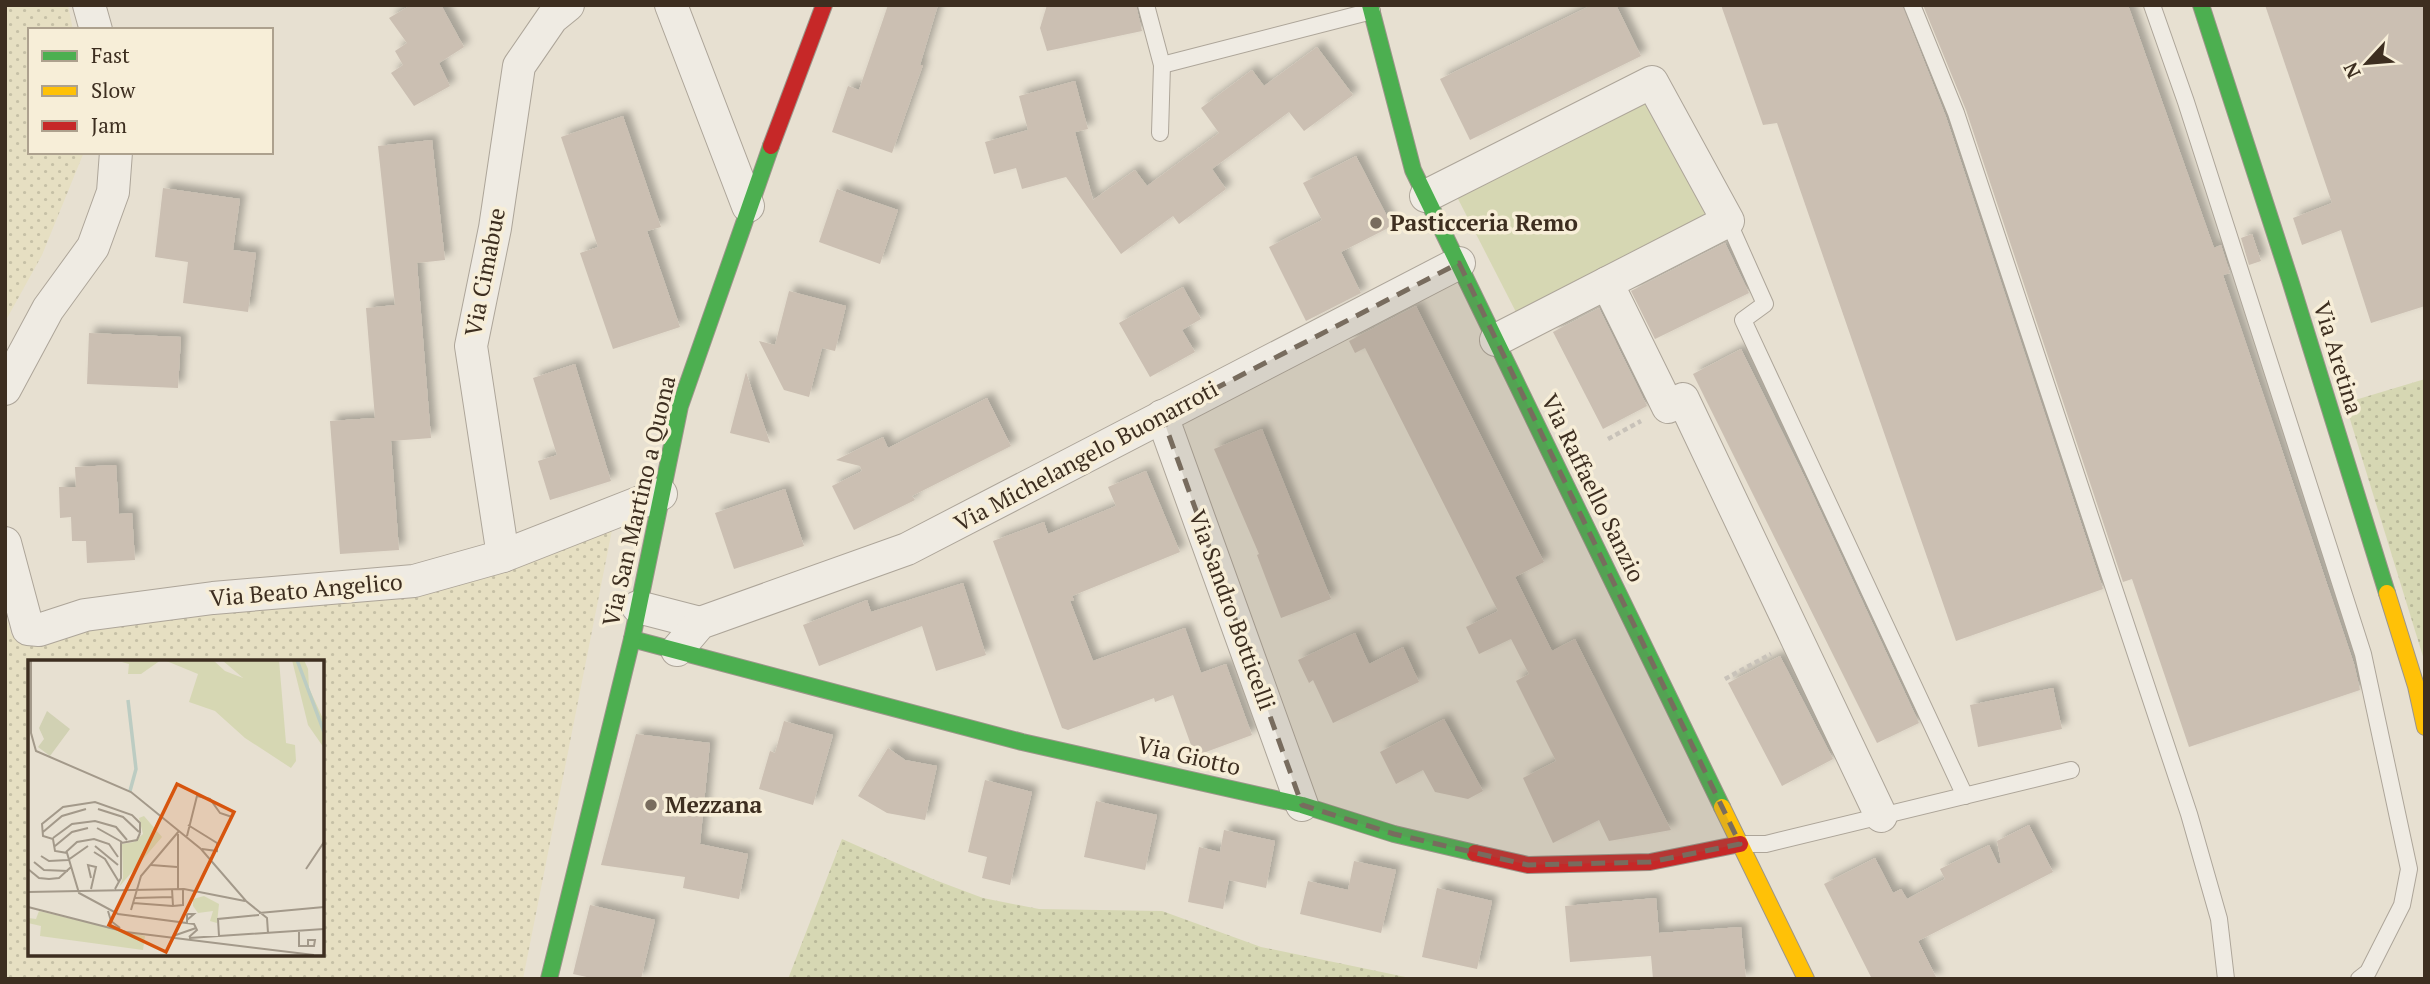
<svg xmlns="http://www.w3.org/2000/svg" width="2430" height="984" font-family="'PT Serif',serif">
  <defs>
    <pattern id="farmland-dots" width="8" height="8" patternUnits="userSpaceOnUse" patternTransform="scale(1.75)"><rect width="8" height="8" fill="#e6dfc2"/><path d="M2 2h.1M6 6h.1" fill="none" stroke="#c6c0a6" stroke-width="1.8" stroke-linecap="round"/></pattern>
    <pattern id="grass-dots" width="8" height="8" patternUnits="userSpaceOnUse" patternTransform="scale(1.75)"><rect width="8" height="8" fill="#d6d7b3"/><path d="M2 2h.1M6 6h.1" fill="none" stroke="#b9b99a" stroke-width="1.8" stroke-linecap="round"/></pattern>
    <filter id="shadow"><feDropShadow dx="6" dy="-6" stdDeviation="3.5" flood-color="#0004"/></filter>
  </defs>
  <rect width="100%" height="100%" fill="#e7e0d1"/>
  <!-- farmland -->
  <g fill="url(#farmland-dots)" fill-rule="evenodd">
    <polygon points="5,5 68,5 73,30 30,30 30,152 84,152 42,255 5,322"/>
    <path d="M616,510L523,979H5V614L12,636L372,598ZM30,662H322V954H30Z"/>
  </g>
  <!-- grass -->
  <g fill="url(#grass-dots)">
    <polygon points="2425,379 2425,663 2345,403"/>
    <polygon points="842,839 935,880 983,898 1039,909 1162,911 1261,947 1415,979 788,979"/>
  </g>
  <!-- park -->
  <polygon fill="#d6d7b3" points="1650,99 1708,218 1517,314 1456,195"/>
  <!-- building -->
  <g fill="#cbbfb2" filter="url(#shadow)">
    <polygon points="411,5 441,5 464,47 439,63 450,86 414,106 391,73 403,65 395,51 407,43 389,18"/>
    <polygon points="888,5 938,5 920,65 923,65 892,153 832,132 848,86 859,90"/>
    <polygon points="1047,5 1136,5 1142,31 1047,51 1040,28"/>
    <polygon points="1592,5 1616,5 1641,56 1470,140 1440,79"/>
    <polygon points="1721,5 1902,5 1946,117 2103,589 1956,641 1777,123 1763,125"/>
    <polygon points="1923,5 2128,5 2214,248 2221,245 2230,273 2223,275 2354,664 2360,690 2189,747 2132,579 2123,582 1966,110"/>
    <polygon points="2265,5 2425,5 2425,306 2371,323 2341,230 2302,245 2293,218 2332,203"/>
    <polygon points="1317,47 1353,95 1304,131 1289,112 1212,169 1226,189 1179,224 1173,216 1121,254 1066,177 1022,189 1016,168 994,174 985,142 1028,130 1019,96 1075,81 1088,129 1075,132 1093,200 1135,170 1147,186 1219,133 1201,108 1252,70 1264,86"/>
    <polygon points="623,116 661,227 647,231 680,327 613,349 580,253 598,247 561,137"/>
    <polygon points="432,140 445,260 417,263 431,438 391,441 399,550 340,554 330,421 375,418 366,308 395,305 378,146"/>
    <polygon points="1356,156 1392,226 1341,252 1361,293 1306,321 1269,247 1322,220 1303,183"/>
    <polygon points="163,188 240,199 233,250 256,253 248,312 183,303 188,262 155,257"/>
    <polygon points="837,189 898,210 880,264 819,242"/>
    <polygon points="2252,234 2261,261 2249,265 2241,238"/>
    <polygon points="1725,243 1749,293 1655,339 1631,291"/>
    <polygon points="1183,287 1201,319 1182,330 1195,352 1150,377 1119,323"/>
    <polygon points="789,291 846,306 835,351 822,348 809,397 784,390 759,341 775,345"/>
    <polygon points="1416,306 1544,562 1515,577 1552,651 1575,639 1671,830 1609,841 1599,820 1553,843 1523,778 1556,761 1516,681 1529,674 1511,639 1479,654 1466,627 1498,611 1365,348 1355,353 1349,341"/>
    <polygon points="1599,308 1647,406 1603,429 1553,332"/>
    <polygon points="89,333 181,337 178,388 87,384"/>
    <polygon points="1741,349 1805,478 1919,723 1877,743 1693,374"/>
    <polygon points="575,364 611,481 550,500 538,461 557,455 533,378"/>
    <polygon points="746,372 770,443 730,433"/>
    <polygon points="987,398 1011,446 912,496 915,500 854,530 832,486 862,471 860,466 836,460 883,437 888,448"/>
    <polygon points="1262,429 1331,599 1281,618 1257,555 1259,554 1214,449"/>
    <polygon points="116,465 119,514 132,513 135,560 87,563 86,541 72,541 71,517 60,518 59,487 76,487 75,467"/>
    <polygon points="1146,471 1180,552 1072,596 1074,600 1070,601 1093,661 1185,628 1201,673 1226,664 1252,735 1195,756 1173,695 1155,702 1154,698 1068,730 1062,728 993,541 1044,522 1048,534 1116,506 1108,487"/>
    <polygon points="785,489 804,546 734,569 715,513"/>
    <polygon points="963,583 986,655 936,671 922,626 819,666 803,625 867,600 871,612"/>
    <polygon points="1355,633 1369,664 1403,647 1419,682 1333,723 1313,680 1309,683 1298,660"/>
    <polygon points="1780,656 1833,759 1782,786 1728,683"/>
    <polygon points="2053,688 2062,729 1978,747 1970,705"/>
    <polygon points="1444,719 1483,791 1468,799 1435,792 1423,770 1396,784 1380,752"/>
    <polygon points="784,721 833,735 813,805 759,789 770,751 775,753"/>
    <polygon points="636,734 710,743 700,844 748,854 739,899 683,888 685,877 601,865"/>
    <polygon points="888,748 905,760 937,766 925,820 887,813 858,796"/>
    <polygon points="985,780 1032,792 1010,885 982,878 987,857 968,852"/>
    <polygon points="1096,801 1157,815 1145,870 1084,857"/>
    <polygon points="2029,825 2053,872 1918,941 1937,979 1872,979 1824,884 1875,858 1893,893 1901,889 1907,899 1945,879 1940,869 1989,845 1998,864 2001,863 1997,841"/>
    <polygon points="1224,830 1275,841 1266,888 1229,880 1223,909 1188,902 1199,847 1220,852"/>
    <polygon points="1354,861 1396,870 1381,933 1300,914 1308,881 1348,890"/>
    <polygon points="1437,888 1492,901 1477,969 1422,957"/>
    <polygon points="1656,898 1659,933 1741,927 1746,979 1653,979 1651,956 1570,962 1565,906"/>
    <polygon points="590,905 655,920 641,979 596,979 573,974"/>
  </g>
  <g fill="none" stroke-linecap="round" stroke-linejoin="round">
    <!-- lane casing -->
    <g stroke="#ada599" stroke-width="18">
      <g id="lane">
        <polyline points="1146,5 1162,65 1160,133"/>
        <polyline points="1912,5 1956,113 2189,814 2219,919 2226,979"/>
        <polyline points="2152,5 2186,102 2363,654 2409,869 2402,905 2368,972 2359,979"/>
        <polyline points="1162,65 1372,11"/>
        <polyline points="1728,221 1765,304 1743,320 1965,796"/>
        <polyline points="1743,844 1766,844 2071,770"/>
      </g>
    </g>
    <!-- street casing -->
    <g stroke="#ada599" stroke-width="34">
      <g id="street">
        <polyline points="89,5 96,30"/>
        <polyline points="671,5 748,206"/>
        <polyline points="1426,196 1652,82 1728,221 1496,340"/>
        <polyline points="1607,283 1668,407 1683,399 1881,816"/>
        <polyline points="5,389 48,309 93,247 113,192 116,152"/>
        <polyline points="1162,416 1302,805"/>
        <polyline points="5,543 28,629 39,630 85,615 213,598 414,581 503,556 661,494"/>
        <polyline points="503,556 471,346 495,228 519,66 552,18 568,5"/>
        <polyline points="638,607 700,623"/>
        <polyline points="677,650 700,623 907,549 1459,263"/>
      </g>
    </g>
    <!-- fast casing -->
    <g stroke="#9c958a" stroke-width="18">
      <g id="fast">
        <polyline points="1370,5 1413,170 1722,807"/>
        <polyline points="2201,5 2290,280 2387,593"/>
        <polyline points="632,639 1022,742 1302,805 1394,834 1475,853"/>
        <polyline points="549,979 632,639 680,406 771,146"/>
      </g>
    </g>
    <!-- slow casing -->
    <g stroke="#9c958a" stroke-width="18">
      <g id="slow">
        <polyline points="2387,593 2416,686 2425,727"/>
        <polyline points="1722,807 1806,979"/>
      </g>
    </g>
    <!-- jam casing -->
    <g stroke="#9c958a" stroke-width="18">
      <g id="jam">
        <polyline points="771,146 824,5"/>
        <polyline points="1475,853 1528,865 1650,862 1740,844"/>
      </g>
    </g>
    <!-- path -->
    <g stroke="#c8c2b9" stroke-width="4.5" stroke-dasharray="5 3.5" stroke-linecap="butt">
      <polyline points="1608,439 1641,421"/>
      <polyline points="1725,679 1771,654"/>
    </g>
    <!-- lane -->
    <use href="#lane" stroke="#efebe3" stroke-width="16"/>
    <!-- street -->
    <use href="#street" stroke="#efebe3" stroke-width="32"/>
    <!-- fast -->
    <use href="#fast" stroke="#4caf50" stroke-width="16"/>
    <!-- slow -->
    <use href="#slow" stroke="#ffc107" stroke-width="16"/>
    <!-- jam -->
    <use href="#jam" stroke="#c62828" stroke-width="16"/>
  </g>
  <!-- marked area -->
  <path fill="#786c5e" fill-opacity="0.2" stroke="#786c5e" stroke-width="5" stroke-dasharray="14 9" stroke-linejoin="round" d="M1459,263L1740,844L1650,862L1528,865L1394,834L1302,805L1162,416Z"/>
  <!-- markers -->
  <g fill="#786c5e" stroke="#f7eed8" stroke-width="2.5">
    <circle cx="1376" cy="223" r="7"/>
    <circle cx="651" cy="805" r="7"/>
  </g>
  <g text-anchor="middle" stroke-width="7" stroke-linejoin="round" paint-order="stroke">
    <!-- poi labels -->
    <g font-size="23" font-weight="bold" fill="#3d2e20" stroke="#f7eed8" text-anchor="start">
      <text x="1390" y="231">Pasticceria Remo</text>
      <text x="665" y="813">Mezzana</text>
    </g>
    <!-- street labels -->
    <g font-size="23" fill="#3d2e20" stroke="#f7eed8">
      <text transform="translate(485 272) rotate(-79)" y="8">Via Cimabue</text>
      <text transform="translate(2338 358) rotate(73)" y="8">Via Aretina</text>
      <text transform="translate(1086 456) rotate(-28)" y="8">Via Michelangelo Buonarroti</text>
      <text transform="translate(1593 488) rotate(64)" y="8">Via Raffaello Sanzio</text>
      <text transform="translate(639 501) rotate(-77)" y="8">Via San Martino a Quona</text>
      <text transform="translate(306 590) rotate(-5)" y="8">Via Beato Angelico</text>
      <text transform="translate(1232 610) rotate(70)" y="8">Via Sandro Botticelli</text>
      <text transform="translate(1189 756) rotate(13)" y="8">Via Giotto</text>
    </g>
  </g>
  <!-- overview -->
  <g transform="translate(28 660)">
    <rect width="296" height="296" fill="#e7e0d1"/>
    <path d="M116,156L134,177L91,227L95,218L94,184L106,182L115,174L111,158ZM11,251L117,276L115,290L12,276L13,266L0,263V258L8,259Z" fill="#d6d7b3"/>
    <path d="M133,0L113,14H100L101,4L94,2ZM136,0H185L197,11L215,18L194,0H251L258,83L267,85L268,101L263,108L217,78L187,51L161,42L170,14ZM264,0H276L280,9L281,28L296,61V88L280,65Z" fill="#d6d7b3"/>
    <path d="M19,51L42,69L22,96L10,87L16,79L11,68Z" fill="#d1d1b3"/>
    <path d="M176,236L191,244L189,263L182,261L185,251L170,253L165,246V239Z" fill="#d6d7b3"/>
    <path fill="none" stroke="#bcccc2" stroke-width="3.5" d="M269,0L296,72M100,40L108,109L102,131"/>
    <path fill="none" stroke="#a3998a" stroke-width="2" d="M3,0V73L8,91L103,132L173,189L218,241L239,258L240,273M70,149L95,157L111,172M160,165L189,183V191L174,189M69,168L94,182M15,172L34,156L58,149M112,173V163L104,155L67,142L35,147L14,164L15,176L25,179L27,191L39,193L51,233L90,254L166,264L169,270L161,277M159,176L169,136L182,139L192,153L204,157M25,178L44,164L67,161L88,167L99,180M27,186L44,172L60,168M67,186L90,205M38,192L49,182L66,179L81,184L90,197M66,192L77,199L91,222M13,196L21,201L40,200L60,186M6,202L16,210L40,211M123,205L149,207M0,209L11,218L21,219L31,218L43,207M278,209L296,182M63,229L68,207L60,205L63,218M87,229L93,218V183L109,180L112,173M144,229L145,246L155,245V229M150,229V174M0,232L156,229L217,241M106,238L144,237M105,243L145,246M0,247L98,272L286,295M103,250L113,216L151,171M80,251L83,261L92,268M231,253L296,247M159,263V255L160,254H166L159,260M271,271V286H286L287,280H280V286M145,276L168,268M191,276L190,259L231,255M161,278L296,269"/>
    <path fill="#d7550e" fill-opacity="0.15" stroke="#d7550e" stroke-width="3.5" d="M149,124L206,152L138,292L81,265Z"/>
    <rect width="296" height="296" fill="none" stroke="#3d2e20" stroke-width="3.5"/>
  </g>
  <!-- border -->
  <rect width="2430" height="984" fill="none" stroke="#3d2e20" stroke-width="14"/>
  <!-- legend -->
  <rect x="28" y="28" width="245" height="126" fill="#f7eed8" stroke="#ada18e" stroke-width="2"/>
  <rect x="42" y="51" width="35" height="10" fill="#4caf50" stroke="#ada18e" stroke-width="2"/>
  <text x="91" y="63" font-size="21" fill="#3d2e20">Fast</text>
  <rect x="42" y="86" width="35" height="10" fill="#ffc107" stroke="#ada18e" stroke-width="2"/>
  <text x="91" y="98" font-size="21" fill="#3d2e20">Slow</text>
  <rect x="42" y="121" width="35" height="10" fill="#c62828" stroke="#ada18e" stroke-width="2"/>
  <text x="91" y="133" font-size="21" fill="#3d2e20">Jam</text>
  <!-- north arrow -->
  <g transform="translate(2367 63) rotate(244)" stroke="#f7eed8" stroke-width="5" paint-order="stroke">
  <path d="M0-5L12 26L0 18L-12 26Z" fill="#3d2e20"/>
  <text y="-10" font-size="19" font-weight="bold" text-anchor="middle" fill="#3d2e20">N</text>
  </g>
</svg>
